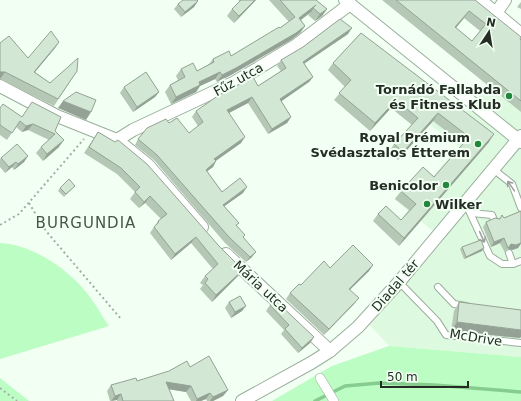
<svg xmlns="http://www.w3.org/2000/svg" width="521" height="401" font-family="'DejaVu Sans',sans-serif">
  <rect width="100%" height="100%" fill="#f2fff3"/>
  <!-- built -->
  <polygon fill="#ddf9df" points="521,36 521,357 389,346 370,325 444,240 394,199 418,173 429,181 459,146 421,118 462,116 505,65"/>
  <!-- green -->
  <g fill="#bcfdc3">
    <path d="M0,243C35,245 73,272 92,300C98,308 103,318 109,326L0,359Z"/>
    <polygon points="389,346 521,357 521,401 272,401 332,366"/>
    <polygon points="0,378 29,401 0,401"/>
  </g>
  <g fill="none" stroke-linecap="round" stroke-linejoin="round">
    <!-- stream -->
    <polyline stroke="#86cc8f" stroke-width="3.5" points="315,401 345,386 379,383 434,385 521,392"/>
    <!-- service casing -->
    <g stroke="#9baf9d" stroke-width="8">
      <g id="service">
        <polyline points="493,169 512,184 521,208"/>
        <polyline points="465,202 490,256 502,264 513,264 521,261"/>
        <polyline points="471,213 492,215 494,220"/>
        <polyline points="509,253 513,264"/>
        <polyline points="399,282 437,321 446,335 521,343"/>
        <polyline points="438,287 454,304 466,306"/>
      </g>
    </g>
    <!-- pedestrian casing -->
    <g stroke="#9baf9d" stroke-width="10">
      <polyline id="pedestrian" points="320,378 334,401"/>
    </g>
    <!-- minor casing -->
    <g stroke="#9baf9d" stroke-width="14">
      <g id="minor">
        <polyline points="345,0 521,142"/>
        <polyline points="480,0 521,34"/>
        <polyline points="496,13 505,0"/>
        <polyline points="0,86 57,116 117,140 148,165 202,227"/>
        <polyline points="117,140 133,130 235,82 295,46 350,4"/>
        <polyline points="226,254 330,351"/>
        <polyline points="242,401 311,363 330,351 358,327 399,282 521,136"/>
      </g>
    </g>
    <!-- path -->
    <g stroke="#a3aea4" stroke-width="2" stroke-dasharray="2 3" stroke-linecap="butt">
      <polyline points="29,203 46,231 121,319"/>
      <polyline points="0,225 19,214 84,139"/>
      <polyline points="0,388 17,401"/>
    </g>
    <!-- service -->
    <use href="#service" stroke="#fff" stroke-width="6"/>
    <!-- pedestrian -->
    <use href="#pedestrian" stroke="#fff" stroke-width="9"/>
    <!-- minor -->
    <use href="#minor" stroke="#fff" stroke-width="12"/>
  </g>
  <!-- wall -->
  <g fill="#b5c8b6" fill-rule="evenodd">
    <polygon points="238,0 256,0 234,23 227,16 232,9 240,2"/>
    <polygon points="269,0 316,0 327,9 322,16 315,21 308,15 311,12 301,20 305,26 300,33 291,40 231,75 217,82 215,79 200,86 196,92 171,104 165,92 170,85 178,80 176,76 181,69 197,71 209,64 213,59 231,56 280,28 289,22"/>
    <path d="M382,0H475L521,40V112ZM464,18L480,31L472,41L456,28Z"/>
    <polygon points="198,1 194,7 181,17 174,9 178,4"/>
    <polygon points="521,2 521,9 517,7"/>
    <polygon points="361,33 489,142 399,246 373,221 378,214 401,220 409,210 395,199 401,191 434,177 463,144 433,121 398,160 389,152 394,144 412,125 391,108 370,131 334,100 345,87 328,70 333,63"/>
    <polygon points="348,34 304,64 313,77 309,82 281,101 291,117 287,123 268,134 248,103 229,113 241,143 216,161 213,167 207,171 222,192 243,193 224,206 239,223 236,226 252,257 246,262 225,243 154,160 135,145 138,139 169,123 189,133 198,126 192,117 196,111 258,86 281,71 277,66 281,60"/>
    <polygon points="59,42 55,48 35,72 50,83 77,71 54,106 0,79 0,43 28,58"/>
    <polygon points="124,87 159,92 155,97 133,112 120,93"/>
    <polygon points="0,108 22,117 55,131 59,147 43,161 36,153 41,147 49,140 28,130 22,132 16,127 7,140 0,135"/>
    <polygon points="98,132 238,276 212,302 200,289 203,285 200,283 205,276 213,269 191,243 171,260 150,233 158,221 161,219 145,203 139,208 130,199 135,192 117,174 84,153"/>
    <polygon points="28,156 24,162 14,170 12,167 5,173 0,167 0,159 1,158"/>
    <polygon points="60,188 73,188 64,197 58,191"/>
    <polygon points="521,211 521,244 518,248 512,250 508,249 505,253 500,243 491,247 483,227 486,222 504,218"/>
    <polygon points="462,247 484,248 482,251 464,259 460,249"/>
    <polygon points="373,265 369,271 350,290 354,304 324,335 286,299 290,293 301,285 330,268"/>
    <polygon points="229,302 242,311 231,318 225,308"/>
    <polygon points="459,302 520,338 451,331 454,311"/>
    <polygon points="270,305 314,337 310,343 298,353 281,334 284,330 266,311"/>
    <polygon points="190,367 228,390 223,396 213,401 207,401 206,399 201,401 191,401 186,392 169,389 174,401 117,401 117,400 110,401 107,391 111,385 137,381"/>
  </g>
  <!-- shaded-wall -->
  <g fill="#93a294">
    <polygon points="255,0 256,0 234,23 239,16"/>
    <polygon points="198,1 194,7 181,17 185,12"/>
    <polygon points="316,5 311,12 294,25 299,18"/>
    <polygon points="327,9 322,16 315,21 320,14"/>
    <polygon points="469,11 464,18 450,35 455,27"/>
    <polygon points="305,26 300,33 291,40 231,75 217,82 222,75"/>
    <polygon points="352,28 348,34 299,67 303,62"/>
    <polygon points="59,42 55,48 30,78 34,72"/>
    <polygon points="0,72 5,72 0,79"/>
    <polygon points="220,72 215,79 200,86 196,92 171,104 176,97 199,82"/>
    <polygon points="313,77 309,82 276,105 280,99"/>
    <polygon points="159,92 155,97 133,112 137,107"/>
    <polygon points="252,97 248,103 223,116 227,110"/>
    <polygon points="396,100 391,108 370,131 375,123"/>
    <polygon points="63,101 91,112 86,120 58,108"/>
    <polygon points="438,113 433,121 398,160 403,152"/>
    <polygon points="291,117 287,123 268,134 272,129"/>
    <polygon points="33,124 28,130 22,132 26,126"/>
    <polygon points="494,134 489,142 399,246 404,238"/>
    <polygon points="245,137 241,143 211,164 214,159"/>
    <polygon points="64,140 59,147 43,161 47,154"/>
    <polygon points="28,156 24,162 14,170 18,164"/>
    <polygon points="216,161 213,167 202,175 206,170"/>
    <polygon points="16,162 12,167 5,173 9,167"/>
    <polygon points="247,187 243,193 219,210 223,205"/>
    <polygon points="150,196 145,203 139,208 144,202"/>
    <polygon points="196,237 191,243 171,260 175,254"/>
    <polygon points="504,238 500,243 491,247 494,242"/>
    <polygon points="521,243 518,248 512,250 508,249 511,244"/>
    <polygon points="484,248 482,251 464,259 466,257"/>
    <polygon points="256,252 252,257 246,262 250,257"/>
    <polygon points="373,265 369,271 344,295 349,289"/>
    <polygon points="243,270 238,276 212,302 216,295"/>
    <polygon points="359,298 354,304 324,335 329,329"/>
    <polygon points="246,306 242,311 231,318 235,312"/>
    <polygon points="457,322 521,330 521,337 520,338 451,331"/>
    <polygon points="314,337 310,343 298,353 302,348"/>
    <polygon points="166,382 191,386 186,392 161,388"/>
    <polygon points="228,390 223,396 213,401 210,401 213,397"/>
    <polygon points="210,393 206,399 201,401 196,401 197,399"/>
    <polygon points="121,394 117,400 111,401 115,396"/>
  </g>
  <!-- building -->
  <g fill="#d2e8d4" stroke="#93a294" fill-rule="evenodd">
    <polygon points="183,0 197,0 198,1 185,12 178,4"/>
    <polygon points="241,0 255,0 239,16 232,9"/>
    <polygon points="280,0 316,0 327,9 320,14 313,8 316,5 299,18 305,26 296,33 236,68 222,75 220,72 199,82 200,85 176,97 170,85 185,77 181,69 193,63 197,71 214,62 213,59 229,51 231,56 279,27 280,28 295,17"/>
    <path d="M396,0H475L521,37L520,39L521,40V101ZM469,11L486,24L472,41L455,27Z"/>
    <polygon points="340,19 352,28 303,62 313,77 280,99 291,117 272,129 252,97 227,110 245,137 214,159 216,161 206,170 222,192 240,178 247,187 223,205 239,223 236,225 245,235 243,237 256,252 250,257 229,237 157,155 138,139 147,128 166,119 169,123 177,118 189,133 203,122 196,111 219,95 253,77 258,86 286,68 281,60 303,47"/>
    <polygon points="51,31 59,42 34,72 50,83 78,58 77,71 58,99 5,72 0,72 0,43 9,36 28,58"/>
    <polygon points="361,33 494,134 404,238 378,214 386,206 401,220 416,204 401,191 423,167 434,177 469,137 438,113 403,152 394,144 418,118 396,100 375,123 339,93 351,80 333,63"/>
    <polygon points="146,72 159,92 137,107 124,87"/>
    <polygon points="76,92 96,100 91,112 63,101"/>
    <polygon points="32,102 61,117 55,131 64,140 47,154 41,147 55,134 33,124 26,126 20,121 12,133 0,125 0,108 3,104 22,117"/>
    <polygon points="98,132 115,142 118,140 147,164 219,246 243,270 216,295 205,283 208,279 205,276 218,264 196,237 175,254 154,227 159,222 158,221 167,214 150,196 144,202 135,192 140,187 121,168 89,147"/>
    <polygon points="17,144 28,156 18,164 16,162 9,167 1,158"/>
    <polygon points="69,179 75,186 66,194 60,188"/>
    <polygon points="521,211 521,243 516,245 511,244 508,248 504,238 494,242 486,222 495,218 500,219 502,215 504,218"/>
    <polygon points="481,240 484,248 466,257 462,247"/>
    <polygon points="353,245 373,265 349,289 359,298 329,329 290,293 299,284 301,285 324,261 330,268"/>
    <polygon points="240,296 246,306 235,312 229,302"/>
    <polygon points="275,300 314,337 302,348 285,329 289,325 270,305"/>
    <polygon points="459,302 521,310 521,330 457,322"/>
    <polygon points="209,356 228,390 213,397 210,393 197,399 191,386 166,382 174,401 123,401 121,394 115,396 111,385 136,378 137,381 169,371 187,361 190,367"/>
  </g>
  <!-- one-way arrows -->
  <defs><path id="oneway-shaft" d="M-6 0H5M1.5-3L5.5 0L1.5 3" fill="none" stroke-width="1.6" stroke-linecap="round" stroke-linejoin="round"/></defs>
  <g stroke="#9ca09c">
    <use href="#oneway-shaft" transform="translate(511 186) rotate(-125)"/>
    <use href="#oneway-shaft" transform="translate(482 237) rotate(66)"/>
  </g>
  <!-- markers -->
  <g fill="#22873b" stroke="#f2fff3" stroke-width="1.5">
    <circle cx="509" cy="96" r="4"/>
    <circle cx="478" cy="144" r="4"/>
    <circle cx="446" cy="185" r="4"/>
    <circle cx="427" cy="204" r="4"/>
  </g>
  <g text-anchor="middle" stroke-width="4" stroke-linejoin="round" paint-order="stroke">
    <!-- street labels -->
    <g font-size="13" fill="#242c24" stroke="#f2fff3">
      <text transform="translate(238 79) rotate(-29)" y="5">Fűz utca</text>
      <text transform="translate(395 285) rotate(-49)" y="5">Diadal tér</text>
      <text transform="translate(261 286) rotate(43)" y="5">Mária utca</text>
      <text transform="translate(476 337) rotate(9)" y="5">McDrive</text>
    </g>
    <!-- poi labels -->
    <g font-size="13" font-weight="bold" fill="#242c24" stroke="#f2fff3" text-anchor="end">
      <text x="501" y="94">Tornádó Fallabda<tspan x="501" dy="15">és Fitness Klub</tspan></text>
      <text x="470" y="142">Royal Prémium<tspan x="470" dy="15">Svédasztalos Étterem</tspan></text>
      <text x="438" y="190">Benicolor</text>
      <text x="435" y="209" text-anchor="start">Wilker</text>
    </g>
    <!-- quarter labels -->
    <g font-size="15" letter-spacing="1" fill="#455747" stroke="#f2fff3">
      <text x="86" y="228">BURGUNDIA</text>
    </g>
  </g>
  <!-- north arrow -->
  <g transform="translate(489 32) rotate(12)" stroke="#f2fff3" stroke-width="3" paint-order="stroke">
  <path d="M0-3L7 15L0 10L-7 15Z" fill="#242c24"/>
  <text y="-6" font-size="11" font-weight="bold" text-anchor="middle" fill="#242c24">N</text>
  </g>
  <!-- scale -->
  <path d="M381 381v6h87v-6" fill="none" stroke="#242c24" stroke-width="2"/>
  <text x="387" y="381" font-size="12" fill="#242c24" stroke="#f2fff3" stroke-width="3" paint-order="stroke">50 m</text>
</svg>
